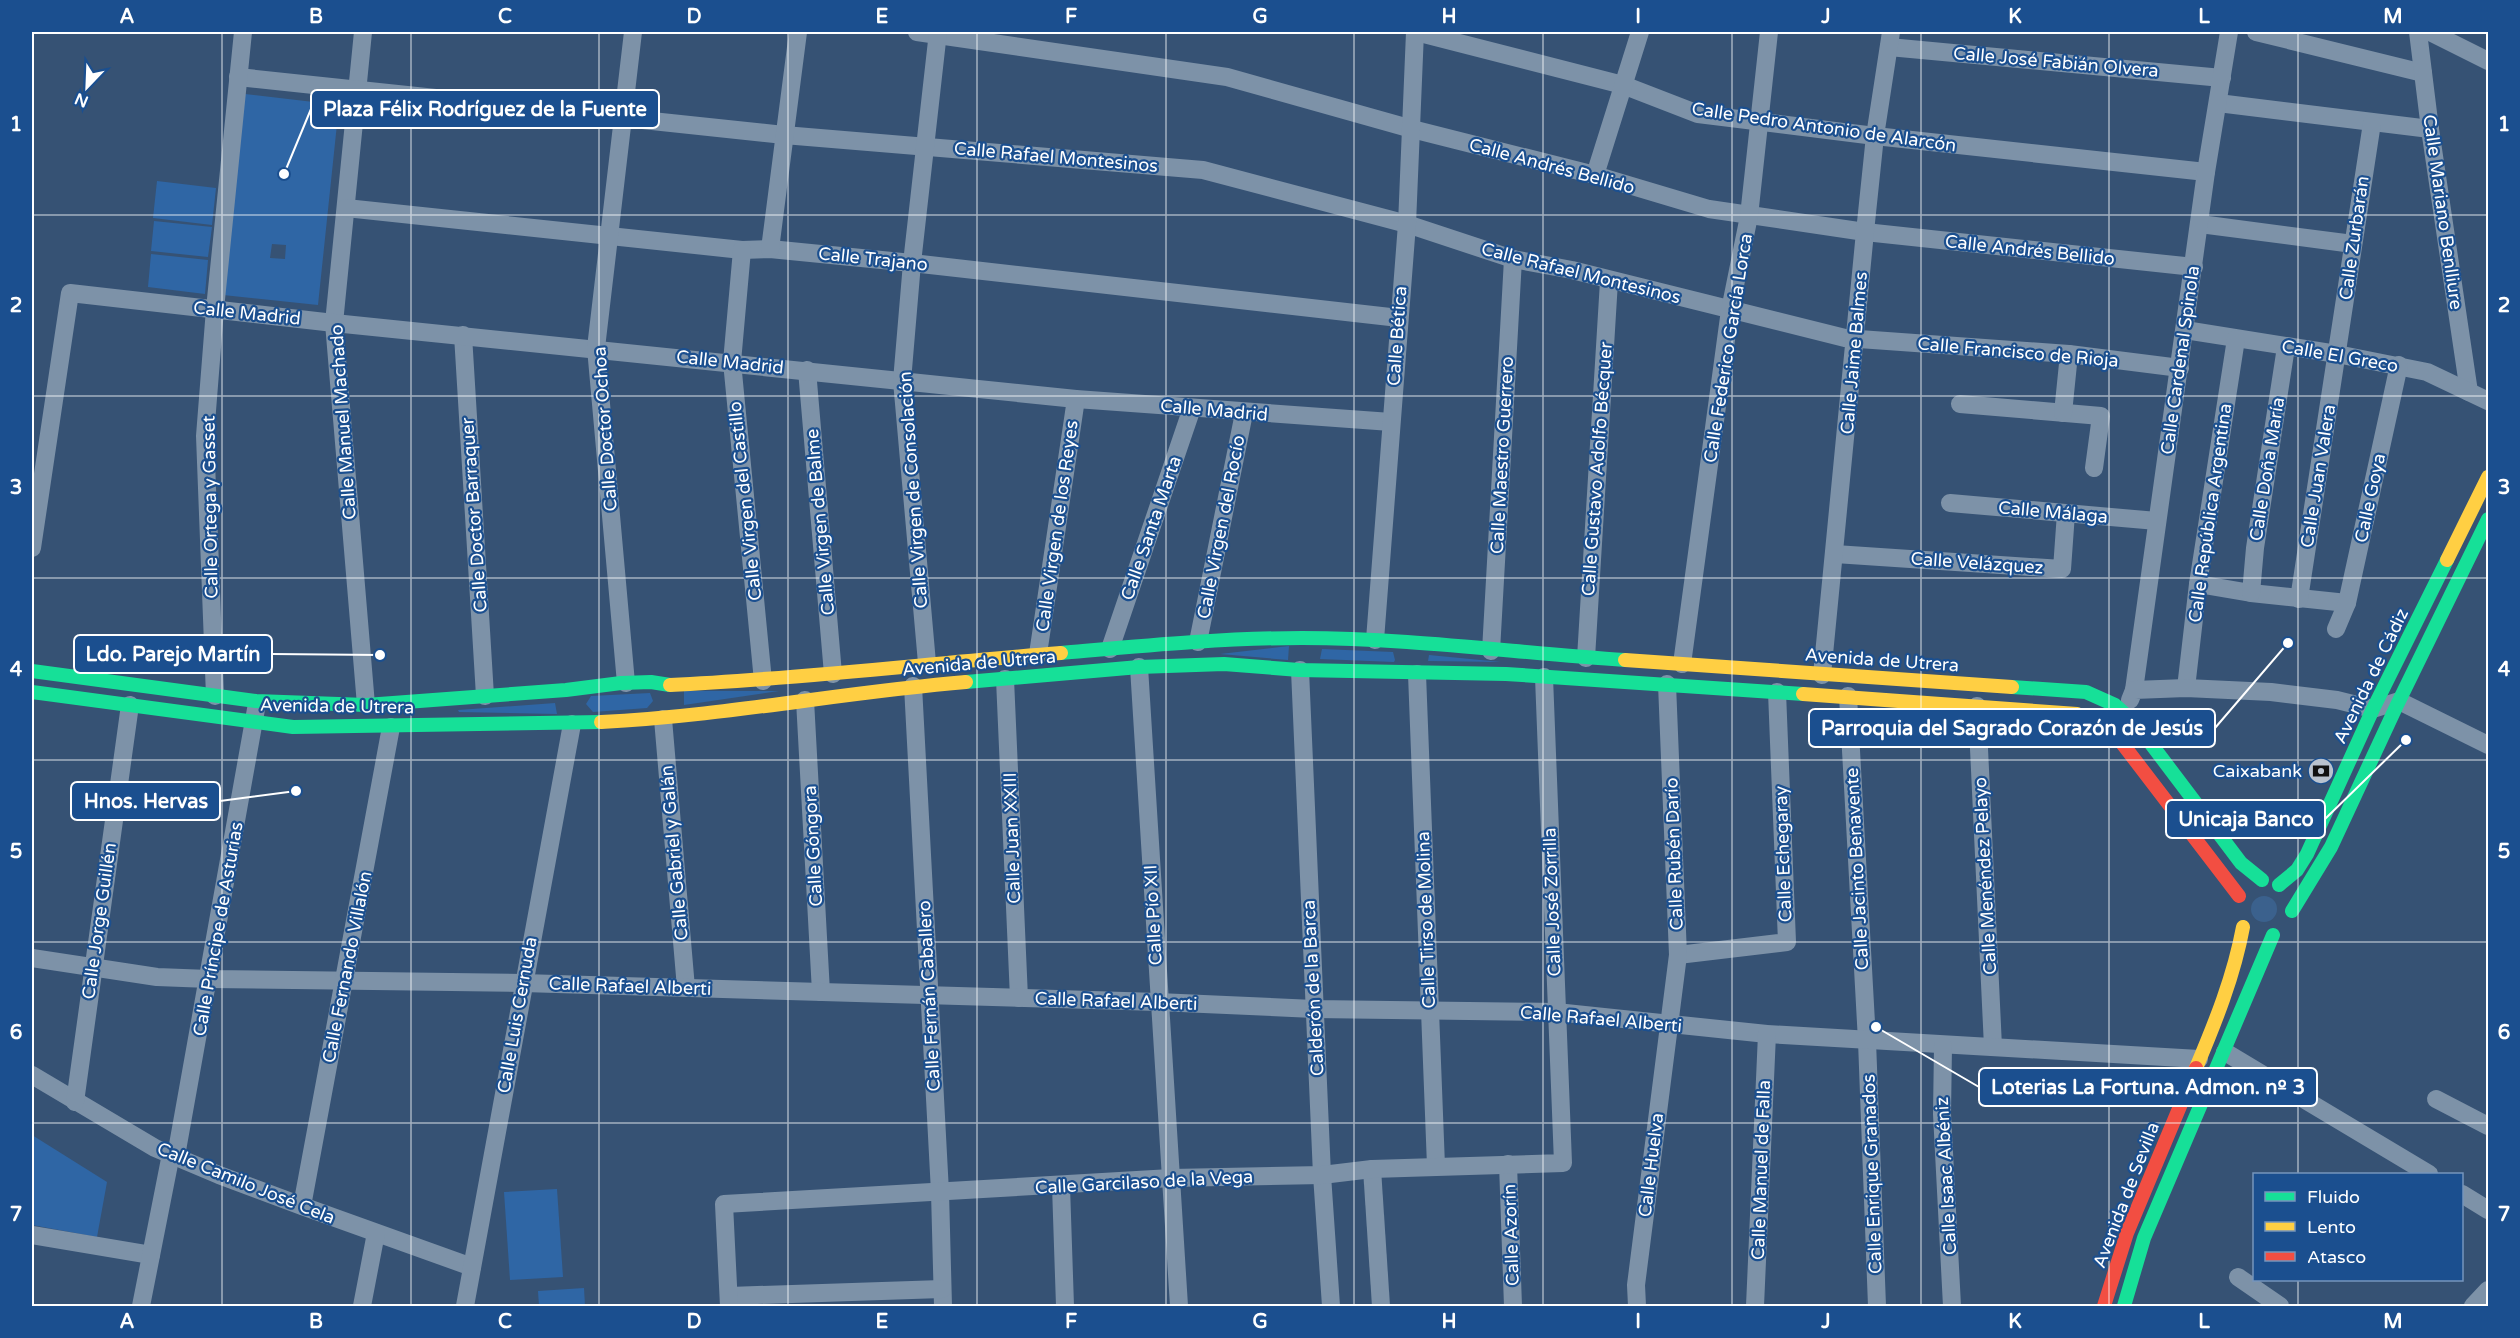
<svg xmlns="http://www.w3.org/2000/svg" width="2520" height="1338" font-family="'Varela Round',sans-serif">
  <rect width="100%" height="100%" fill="#365274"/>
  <!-- green -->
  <g fill="#2f66a5" fill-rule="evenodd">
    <path d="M245,94L339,105L318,305L223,295ZM272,244L286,245L285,259L270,258Z"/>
    <polygon points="157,181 216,188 212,225 153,218"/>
    <polygon points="154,221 212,227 208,257 151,251"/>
    <polygon points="151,254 208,260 205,294 148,287"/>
    <polygon points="1289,646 1288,660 1220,654"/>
    <polygon points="1322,649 1393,652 1395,660 1394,662 1320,659"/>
    <polygon points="1429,655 1501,662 1428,661"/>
    <polygon points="684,691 779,691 684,705"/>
    <polygon points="650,693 653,701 647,708 593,712 586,704 591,696"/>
    <polygon points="555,703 557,714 459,712 458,710"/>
    <polygon points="32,1135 107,1182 97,1237 32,1225"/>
    <polygon points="557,1189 563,1277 510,1280 504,1192"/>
    <polygon points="584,1288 585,1306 539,1306 538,1291"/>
  </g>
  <!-- water -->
  <circle fill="#3b618d" cx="2264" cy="909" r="13"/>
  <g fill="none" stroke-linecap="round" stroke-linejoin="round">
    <!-- street -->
    <g stroke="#7d92a8" stroke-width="18">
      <polyline points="363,32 334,323 366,705"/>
      <polyline points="917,32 1227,77 1412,129 1595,175 1709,209 1865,232 2194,267"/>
      <polyline points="1416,32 1623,85 1698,114 1875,136 2206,172"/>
      <polyline points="2256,32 2423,73"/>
      <polyline points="2418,32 2430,129 2469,392"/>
      <polyline points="2430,32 2488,61"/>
      <polyline points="1889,47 2222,78"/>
      <polyline points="238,77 784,135 1203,170 1407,224 1513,259 1572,270 1845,338 2069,354 2180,368"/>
      <polyline points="2218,103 2430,129"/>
      <polyline points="1595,175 1640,32"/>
      <polyline points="346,208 742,250 770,249 912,263 1399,318"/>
      <polyline points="2200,224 2353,244"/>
      <polyline points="770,249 798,32"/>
      <polyline points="742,250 732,362 763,681"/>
      <polyline points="2185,330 2337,354 2427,372 2488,401"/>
      <polyline points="463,335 485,696"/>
      <polyline points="807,370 833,674"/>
      <polyline points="1960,404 2101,416 2094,468"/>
      <polyline points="2063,413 2069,354"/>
      <polyline points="1950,503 2157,521"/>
      <polyline points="32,548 70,293 334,323 1076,399 1391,422"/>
      <polyline points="1835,554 2062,569 2066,513"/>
      <polyline points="2198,584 2251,593 2347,603"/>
      <polyline points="2251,593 2255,548 2286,347"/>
      <polyline points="2299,599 2372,123"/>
      <polyline points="2336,629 2347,603 2399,365"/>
      <polyline points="1375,640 1407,224 1415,32"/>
      <polyline points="1198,642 1244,413"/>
      <polyline points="1110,649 1192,408"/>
      <polyline points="1491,651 1513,259"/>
      <polyline points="1038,654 1076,399"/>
      <polyline points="1586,658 1609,281"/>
      <polyline points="927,663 902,381 912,263 938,32"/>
      <polyline points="1682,664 1730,310 1749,216 1769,32"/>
      <polyline points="1139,667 1179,1306"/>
      <polyline points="1300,670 1322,1175 1331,1306"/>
      <polyline points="1417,674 1436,1166"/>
      <polyline points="1822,675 1865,232 1875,136 1891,32"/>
      <polyline points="1005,679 1019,998"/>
      <polyline points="626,683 596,348 633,32"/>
      <polyline points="913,686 940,1192 943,1306"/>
      <polyline points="2186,688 2198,584 2236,339"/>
      <polyline points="2134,690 2206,172 2229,32"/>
      <polyline points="215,696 205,436 215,309 243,32"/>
      <polyline points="1848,696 1867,1041 1877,1306"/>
      <polyline points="805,700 821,992"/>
      <polyline points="2130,700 2134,690 2186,688 2271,692 2337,700 2373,709 2399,701 2488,745"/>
      <polyline points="1977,706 1993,1047"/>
      <polyline points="663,719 686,988"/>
      <polyline points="1678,955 1787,942 1777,692"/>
      <polyline points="32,958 157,977 209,979 523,983 1158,1002 1314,1009 1556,1012 1767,1034 2199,1059"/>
      <polyline points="1943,1046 1942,1114 1952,1306"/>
      <polyline points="2225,1052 2429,1174"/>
      <polyline points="32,1075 155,1148 219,1175 302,1206 472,1267"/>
      <polyline points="2436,1099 2488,1126"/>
      <polyline points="75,1102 130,705"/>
      <polyline points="176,1156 256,709"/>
      <polyline points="1508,1164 1513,1306"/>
      <polyline points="1372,1169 1381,1306"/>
      <polyline points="1061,1186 1065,1306"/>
      <polyline points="2462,1194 2488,1210"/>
      <polyline points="302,1206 391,727"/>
      <polyline points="32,1235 151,1255"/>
      <polyline points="2238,1277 2280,1306"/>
      <polyline points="729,1296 942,1289"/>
      <polyline points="141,1306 171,1154"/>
      <polyline points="362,1306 376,1233"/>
      <polyline points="465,1306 572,724"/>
      <polyline points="729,1306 724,1204 1171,1178 1322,1175 1372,1169 1563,1163 1544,677"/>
      <polyline points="1637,1306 1636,1285 1678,955 1667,684"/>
      <polyline points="1755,1306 1767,1034"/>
      <polyline points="2473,1306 2488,1290"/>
    </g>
    <!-- fast -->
    <g stroke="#16e098" stroke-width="14">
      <path d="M1061,653C1141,646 1222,638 1302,638C1410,638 1517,653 1625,660"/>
      <polyline points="32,671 256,701 366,705 566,690 621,683 651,682 670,685"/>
      <polyline points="966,682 1139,667 1224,664 1299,670 1506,674 1803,694"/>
      <polyline points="2012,687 2086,692 2115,705 2136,724 2241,863 2262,880"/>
      <polyline points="32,692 293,727 601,722"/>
      <polyline points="2279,885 2297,870 2307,854 2373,709 2447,560"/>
      <polyline points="2292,911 2331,847 2397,705 2488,519"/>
      <polyline points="2124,1306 2144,1238 2273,935"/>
    </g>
    <!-- slow -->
    <g stroke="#ffcf43" stroke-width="14">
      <polyline points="2447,560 2488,477"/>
      <polyline points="1625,660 2012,687"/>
      <path d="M670,685C801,679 931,663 1061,653"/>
      <polyline points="1803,694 2077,714 2115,734"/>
      <path d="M601,722C724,716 844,692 966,682"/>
      <path d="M2196,1068C2215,1023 2234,976 2243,927"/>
    </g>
    <!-- jam -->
    <g stroke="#f24e42" stroke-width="14">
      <polyline points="2115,734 2239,896"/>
      <polyline points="2104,1306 2127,1233 2196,1068"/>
    </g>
  </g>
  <!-- grid -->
  <path fill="none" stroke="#fff" stroke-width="1.5" stroke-opacity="0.55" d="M222,32V1306M411,32V1306M599,32V1306M788,32V1306M977,32V1306M1166,32V1306M1354,32V1306M1543,32V1306M1732,32V1306M1921,32V1306M2109,32V1306M2298,32V1174M32,215H2488M32,396H2488M32,578H2488M32,760H2488M32,942H2488M32,1123H2488M2298,1280V1306"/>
  <!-- icons -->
  <defs>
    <g id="bank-disc" transform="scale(1.35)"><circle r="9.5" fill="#b9c2ce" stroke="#1b4f8f"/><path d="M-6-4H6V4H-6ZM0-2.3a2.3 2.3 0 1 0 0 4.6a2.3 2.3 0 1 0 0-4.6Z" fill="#111"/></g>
  </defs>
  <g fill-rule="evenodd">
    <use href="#bank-disc" x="2321" y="771"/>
  </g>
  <g text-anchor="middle" stroke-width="4.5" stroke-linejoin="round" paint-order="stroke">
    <!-- street labels -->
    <g font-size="18" fill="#fff" stroke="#1b4f8f">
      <text transform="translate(2056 62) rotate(5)" y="6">Calle José Fabián Olvera</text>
      <text transform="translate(1824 127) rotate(8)" y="6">Calle Pedro Antonio de Alarcón</text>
      <text transform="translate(1056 157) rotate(5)" y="6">Calle Rafael Montesinos</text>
      <text transform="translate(1552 166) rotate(15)" y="6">Calle Andrés Bellido</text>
      <text transform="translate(2443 212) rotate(82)" y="6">Calle Mariano Benlliure</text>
      <text transform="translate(2354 238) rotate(-82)" y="6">Calle Zurbarán</text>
      <text transform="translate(2030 250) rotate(6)" y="6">Calle Andrés Bellido</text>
      <text transform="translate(873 259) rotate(6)" y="6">Calle Trajano</text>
      <text transform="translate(1581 273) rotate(14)" y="6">Calle Rafael Montesinos</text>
      <text transform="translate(247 313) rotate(6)" y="6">Calle Madrid</text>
      <text transform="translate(1397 336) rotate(-86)" y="6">Calle Bética</text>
      <text transform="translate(1728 348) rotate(-81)" y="6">Calle Federico García Lorca</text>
      <text transform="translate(2018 352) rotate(5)" y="6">Calle Francisco de Rioja</text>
      <text transform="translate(1854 353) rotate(-85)" y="6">Calle Jaime Balmes</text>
      <text transform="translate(2340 356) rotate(10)" y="6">Calle El Greco</text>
      <text transform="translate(2180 360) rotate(-82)" y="6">Calle Cardenal Spinola</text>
      <text transform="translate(730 362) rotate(6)" y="6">Calle Madrid</text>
      <text transform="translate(1214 410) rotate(5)" y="6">Calle Madrid</text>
      <text transform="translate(343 422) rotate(-94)" y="6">Calle Manuel Machado</text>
      <text transform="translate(605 429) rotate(-94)" y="6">Calle Doctor Ochoa</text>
      <text transform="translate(1502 455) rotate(-87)" y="6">Calle Maestro Guerrero</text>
      <text transform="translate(1597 469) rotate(-86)" y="6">Calle Gustavo Adolfo Bécquer</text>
      <text transform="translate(2267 469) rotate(-81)" y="6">Calle Doña María</text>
      <text transform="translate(2318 476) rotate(-81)" y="6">Calle Juan Valera</text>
      <text transform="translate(913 490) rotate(-94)" y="6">Calle Virgen de Consolación</text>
      <text transform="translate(2370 498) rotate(-78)" y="6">Calle Goya</text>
      <text transform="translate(745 501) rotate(-96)" y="6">Calle Virgen del Castillo</text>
      <text transform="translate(210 507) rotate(-91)" y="6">Calle Ortega y Gasset</text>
      <text transform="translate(2053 512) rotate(5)" y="6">Calle Málaga</text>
      <text transform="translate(2210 513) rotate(-82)" y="6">Calle República Argentina</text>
      <text transform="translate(474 515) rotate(-94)" y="6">Calle Doctor Barraquer</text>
      <text transform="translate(820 522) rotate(-95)" y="6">Calle Virgen de Balme</text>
      <text transform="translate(1057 526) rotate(-82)" y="6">Calle Virgen de los Reyes</text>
      <text transform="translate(1221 527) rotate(-79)" y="6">Calle Virgen del Rocío</text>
      <text transform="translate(1151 528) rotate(-71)" y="6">Calle Santa Marta</text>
      <text transform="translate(1977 563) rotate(4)" y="6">Calle Velázquez</text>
      <text transform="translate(1882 660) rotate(4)" y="6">Avenida de Utrera</text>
      <text transform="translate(979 663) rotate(-5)" y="6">Avenida de Utrera</text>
      <text transform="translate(2371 676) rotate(-64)" y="6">Avenida de Cádiz</text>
      <text transform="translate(337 706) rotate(1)" y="6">Avenida de Utrera</text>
      <text transform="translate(1012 838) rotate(-92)" y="6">Calle Juan XXIII</text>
      <text transform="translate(813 846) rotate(-93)" y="6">Calle Góngora</text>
      <text transform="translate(674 853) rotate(-95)" y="6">Calle Gabriel y Galán</text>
      <text transform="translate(1674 854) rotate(-92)" y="6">Calle Rubén Darío</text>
      <text transform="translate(1783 854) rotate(-92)" y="6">Calle Echegaray</text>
      <text transform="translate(1857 869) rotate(-93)" y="6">Calle Jacinto Benavente</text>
      <text transform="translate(1985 876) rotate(-93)" y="6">Calle Menéndez Pelayo</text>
      <text transform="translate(1552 902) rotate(-92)" y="6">Calle José Zorrilla</text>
      <text transform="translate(1153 915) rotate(-93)" y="6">Calle Pío XII</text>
      <text transform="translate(1426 920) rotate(-92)" y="6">Calle Tirso de Molina</text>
      <text transform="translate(99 921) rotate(-82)" y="6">Calle Jorge Guillén</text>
      <text transform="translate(218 929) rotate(-80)" y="6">Calle Príncipe de Asturias</text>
      <text transform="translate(347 967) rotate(-79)" y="6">Calle Fernando Villalón</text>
      <text transform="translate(630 986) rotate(2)" y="6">Calle Rafael Alberti</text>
      <text transform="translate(1313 988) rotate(-93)" y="6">Calderón de la Barca</text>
      <text transform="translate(929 996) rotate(-93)" y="6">Calle Fernán Caballero</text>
      <text transform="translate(1116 1001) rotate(2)" y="6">Calle Rafael Alberti</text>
      <text transform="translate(517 1015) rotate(-80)" y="6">Calle Luis Cernuda</text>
      <text transform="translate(1601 1019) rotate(5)" y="6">Calle Rafael Alberti</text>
      <text transform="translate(1651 1165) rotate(-83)" y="6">Calle Huelva</text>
      <text transform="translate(1761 1170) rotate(-88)" y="6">Calle Manuel de Falla</text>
      <text transform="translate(1872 1174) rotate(-92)" y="6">Calle Enrique Granados</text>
      <text transform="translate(1946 1176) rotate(-93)" y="6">Calle Isaac Albéniz</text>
      <text transform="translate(1144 1182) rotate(-3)" y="6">Calle Garcilaso de la Vega</text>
      <text transform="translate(246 1183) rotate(22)" y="6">Calle Camilo José Cela</text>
      <text transform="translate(2126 1195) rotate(-69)" y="6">Avenida de Sevilla</text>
      <text transform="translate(1511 1235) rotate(-92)" y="6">Calle Azorín</text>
    </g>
    <!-- poi labels -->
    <g font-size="18" fill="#fff" stroke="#1b4f8f" text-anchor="end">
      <text x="2302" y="777">Caixabank</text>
    </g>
  </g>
  <!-- callouts -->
  <path fill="none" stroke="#fff" stroke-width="2" d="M284 174L311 109M380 655L272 654M2288 643L2215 728M296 791L220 801M2406 740L2325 819M1876 1027L1979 1087"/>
  <g fill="#fff" stroke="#1b4f8f" stroke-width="2">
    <circle cx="284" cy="174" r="6"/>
    <circle cx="380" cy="655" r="6"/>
    <circle cx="2288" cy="643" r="6"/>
    <circle cx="296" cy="791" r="6"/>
    <circle cx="2406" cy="740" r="6"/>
    <circle cx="1876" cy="1027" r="6"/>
  </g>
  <g fill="#1b4f8f" stroke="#fff" stroke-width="2">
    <rect x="311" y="90" width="348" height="38" rx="6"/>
    <rect x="74" y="635" width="198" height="38" rx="6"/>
    <rect x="1809" y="709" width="406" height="38" rx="6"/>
    <rect x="71" y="782" width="149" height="38" rx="6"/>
    <rect x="2166" y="800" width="159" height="38" rx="6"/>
    <rect x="1979" y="1068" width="338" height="38" rx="6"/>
  </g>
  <g font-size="20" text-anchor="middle" font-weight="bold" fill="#fff">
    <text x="485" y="116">Plaza Félix Rodríguez de la Fuente</text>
    <text x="173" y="661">Ldo. Parejo Martín</text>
    <text x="2012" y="735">Parroquia del Sagrado Corazón de Jesús</text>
    <text x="146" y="808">Hnos. Hervas</text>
    <text x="2246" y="826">Unicaja Banco</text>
    <text x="2148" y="1094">Loterias La Fortuna. Admon. nº 3</text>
  </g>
  <!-- border -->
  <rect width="2520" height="1338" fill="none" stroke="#1b4f8f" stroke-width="66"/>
  <!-- legend -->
  <rect x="2253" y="1173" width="210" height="108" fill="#1b4f8f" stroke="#7695bc" stroke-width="1.5"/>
  <rect x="2265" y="1192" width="30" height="9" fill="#16e098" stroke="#7695bc" stroke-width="1.5"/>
  <text x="2307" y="1203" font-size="18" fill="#ffffff">Fluido</text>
  <rect x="2265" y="1222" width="30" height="9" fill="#ffcf43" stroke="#7695bc" stroke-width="1.5"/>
  <text x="2307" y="1233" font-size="18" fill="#ffffff">Lento</text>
  <rect x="2265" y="1252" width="30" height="9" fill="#f24e42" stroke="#7695bc" stroke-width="1.5"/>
  <text x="2307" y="1263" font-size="18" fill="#ffffff">Atasco</text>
  <!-- north arrow -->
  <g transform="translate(87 87) rotate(203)" stroke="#1b4f8f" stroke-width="4.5" paint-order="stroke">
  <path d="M0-4.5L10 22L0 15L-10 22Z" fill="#ffffff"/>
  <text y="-9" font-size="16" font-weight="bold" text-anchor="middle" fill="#ffffff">N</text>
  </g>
  <rect x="33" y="33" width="2454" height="1272" fill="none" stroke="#fff" stroke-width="2"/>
  <g font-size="20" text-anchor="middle" font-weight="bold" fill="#fff">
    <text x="127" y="23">A</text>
    <text x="316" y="23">B</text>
    <text x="505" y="23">C</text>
    <text x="694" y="23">D</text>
    <text x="882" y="23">E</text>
    <text x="1071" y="23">F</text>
    <text x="1260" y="23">G</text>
    <text x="1449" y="23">H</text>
    <text x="1638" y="23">I</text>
    <text x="1826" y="23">J</text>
    <text x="2015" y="23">K</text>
    <text x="2204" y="23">L</text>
    <text x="2393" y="23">M</text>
    <text x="16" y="131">1</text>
    <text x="2504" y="131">1</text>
    <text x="16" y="312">2</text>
    <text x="2504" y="312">2</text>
    <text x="16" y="494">3</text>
    <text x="2504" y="494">3</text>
    <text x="16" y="676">4</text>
    <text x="2504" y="676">4</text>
    <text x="16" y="858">5</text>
    <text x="2504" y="858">5</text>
    <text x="16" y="1039">6</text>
    <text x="2504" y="1039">6</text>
    <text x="16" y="1221">7</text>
    <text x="2504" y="1221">7</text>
    <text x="127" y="1328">A</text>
    <text x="316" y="1328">B</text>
    <text x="505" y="1328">C</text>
    <text x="694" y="1328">D</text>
    <text x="882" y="1328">E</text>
    <text x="1071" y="1328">F</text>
    <text x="1260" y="1328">G</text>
    <text x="1449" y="1328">H</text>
    <text x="1638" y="1328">I</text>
    <text x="1826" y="1328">J</text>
    <text x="2015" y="1328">K</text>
    <text x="2204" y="1328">L</text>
    <text x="2393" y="1328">M</text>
  </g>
</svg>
